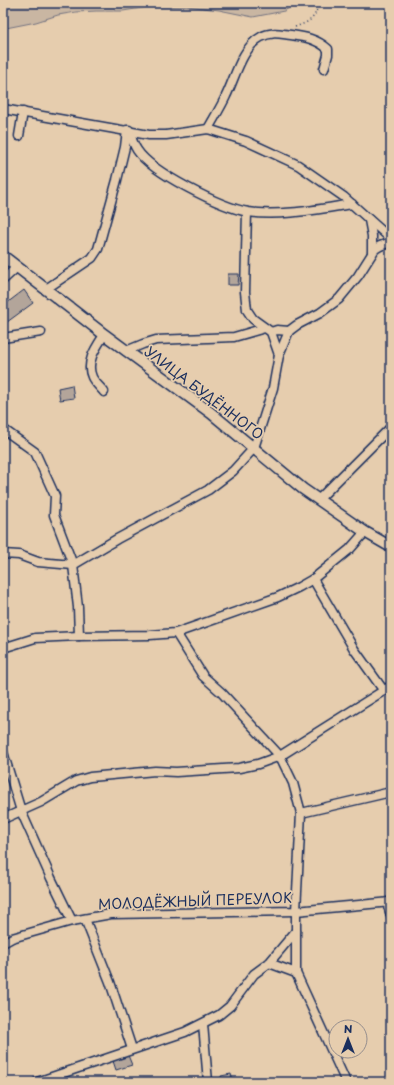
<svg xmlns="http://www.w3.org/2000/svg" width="394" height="1085" font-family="'Playpen Sans',sans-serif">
  <rect width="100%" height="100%" fill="#e6cdae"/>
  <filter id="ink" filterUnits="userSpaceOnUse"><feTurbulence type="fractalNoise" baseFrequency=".025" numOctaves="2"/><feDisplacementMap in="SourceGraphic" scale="8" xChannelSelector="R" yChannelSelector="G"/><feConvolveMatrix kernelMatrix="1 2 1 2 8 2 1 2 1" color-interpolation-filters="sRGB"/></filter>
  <g filter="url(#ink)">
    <!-- green -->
    <polygon fill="#c9b6a2" stroke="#727280" points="3,3 298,3 284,11 253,17 219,10 187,6 148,7 123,11 96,11 76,12 58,15 36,22 6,28 3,28"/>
    <!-- building -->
    <g fill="#b3a59a" stroke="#1b2f5e">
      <polygon points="228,274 239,274 238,285 228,285"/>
      <polygon points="24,290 33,303 3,325 3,306"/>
      <polygon points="72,385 74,398 60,400 58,388"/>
      <polygon points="127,1053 132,1065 116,1070 112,1058"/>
      <polygon points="231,1074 233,1081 222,1082 221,1076"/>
    </g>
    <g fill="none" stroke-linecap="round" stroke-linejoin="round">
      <!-- minor casing -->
      <g stroke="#1b2f5e" stroke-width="11">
        <g id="minor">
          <polyline points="3,109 149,135 166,135 208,129 246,141 298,165 344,197 391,239"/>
          <path d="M208,129C214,118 221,107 226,96C235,78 242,47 261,37C271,31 281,34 291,35C305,37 317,39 328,49V55L324,69"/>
          <path d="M129,130C131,137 133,144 137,150C152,173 221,207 248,212C280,217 319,209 352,204"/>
          <polyline points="19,136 23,112"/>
          <polyline points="247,212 245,292 247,310 253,319 271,332 279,355"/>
          <polyline points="369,220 372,236 372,253"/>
          <polyline points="3,280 17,267"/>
          <polyline points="46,289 92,258 98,249 117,180 125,147 127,130"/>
          <polyline points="271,332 277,330 289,331"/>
          <path d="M104,335C97,346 85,362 92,377C94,382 101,388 104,392"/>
          <polyline points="3,338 41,332"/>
          <polyline points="126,351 143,344 156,340 234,337 265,328"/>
          <polyline points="3,429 35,452 55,496 54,515 73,565 78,607 79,636"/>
          <polyline points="319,499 391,427"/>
          <polyline points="3,554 19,555 38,562 73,565 117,539 208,490 233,471 254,448 273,388 279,355 289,331 297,325 320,313 339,299 358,276 375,249 380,246 391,242"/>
          <polyline points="313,579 354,649 384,691"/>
          <polyline points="176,633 203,676 222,693 280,756 293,783 301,813 296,911 296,973 346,1082"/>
          <polyline points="3,648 35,638 79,636 150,635 176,633 278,597 299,587 313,579 350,549 365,532"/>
          <polyline points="3,752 21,811 51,878 72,921"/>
          <polyline points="301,813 391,792"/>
          <polyline points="3,819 41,802 76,781 90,777 155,771 176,772 239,768 258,764 280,756 391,686"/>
          <polyline points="387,902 391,916"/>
          <polyline points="85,919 110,982 132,1049"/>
          <polyline points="3,943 12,938 72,921 111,914 296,911 391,902"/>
          <polyline points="269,963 296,973"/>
          <polyline points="203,1024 208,1082"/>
          <polyline points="37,1082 185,1032 219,1015 230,1006 254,974 269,963 296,931"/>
        </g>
      </g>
      <!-- major casing -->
      <g stroke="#1b2f5e" stroke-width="13">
        <polyline id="major" points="3,256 101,332 211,413 303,489 365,532 391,547"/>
      </g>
      <!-- path -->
      <path stroke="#1b2f5e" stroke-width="1.5" stroke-dasharray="1 3" stroke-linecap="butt" d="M295,27C311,21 314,20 319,3"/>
      <!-- minor -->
      <use href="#minor" stroke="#e6cdae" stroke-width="8"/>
      <!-- major -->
      <use href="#major" stroke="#e6cdae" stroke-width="10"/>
    </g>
  </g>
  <g text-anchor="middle" stroke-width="3.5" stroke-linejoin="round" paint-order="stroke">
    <!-- street labels -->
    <g font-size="14" fill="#1b2f5e" stroke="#e6cdae">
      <text transform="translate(204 393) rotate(37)" y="5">УЛИЦА БУДЁННОГО</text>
      <text transform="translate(195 901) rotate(-2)" y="5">МОЛОДЁЖНЫЙ ПЕРЕУЛОК</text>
    </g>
  </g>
  <!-- margin -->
  <rect width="394" height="1085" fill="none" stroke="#e6cdae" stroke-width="16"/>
  <rect x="8" y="8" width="378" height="1069" fill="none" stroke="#1b2f5e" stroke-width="1.5" filter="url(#ink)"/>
  <!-- north arrow -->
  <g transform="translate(348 1039)"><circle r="19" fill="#e6cdae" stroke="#958e8e"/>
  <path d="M0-3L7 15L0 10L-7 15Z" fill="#1b2f5e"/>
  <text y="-6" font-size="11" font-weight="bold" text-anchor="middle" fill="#1b2f5e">N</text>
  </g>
</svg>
